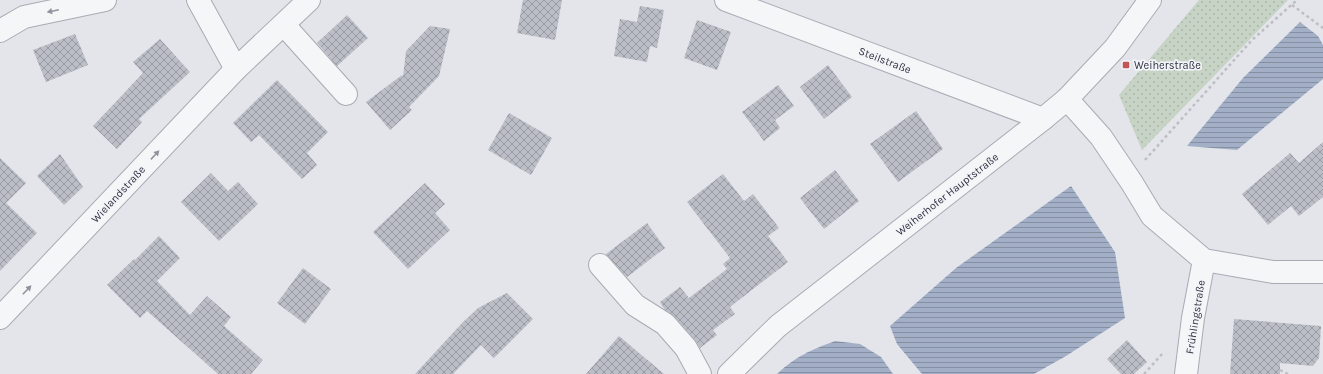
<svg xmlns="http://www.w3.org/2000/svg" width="1323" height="374" font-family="Karla,sans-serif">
  <defs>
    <pattern id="park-dots" width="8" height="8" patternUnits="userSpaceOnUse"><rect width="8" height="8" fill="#c7d3c5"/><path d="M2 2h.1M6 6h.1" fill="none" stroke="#abb6aa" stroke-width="1.8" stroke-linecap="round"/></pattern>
    <pattern id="water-rules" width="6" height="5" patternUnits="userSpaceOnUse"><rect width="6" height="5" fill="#a2afc6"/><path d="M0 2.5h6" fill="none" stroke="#848fa2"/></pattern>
    <pattern id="building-cross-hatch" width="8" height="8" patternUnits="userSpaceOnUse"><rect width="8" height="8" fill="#bbbec6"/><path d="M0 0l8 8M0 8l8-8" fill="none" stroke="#989ba2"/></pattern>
  </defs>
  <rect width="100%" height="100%" fill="#e3e5ea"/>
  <!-- park -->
  <polygon fill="url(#park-dots)" points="1199,0 1288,0 1142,150 1119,95"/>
  <!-- water -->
  <g fill="url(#water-rules)">
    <polygon points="1300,22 1318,36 1323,45 1323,79 1237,150 1187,146 1243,78"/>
    <polygon points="1071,186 1115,252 1125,318 1066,356 1034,374 922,374 897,344 890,326 956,268"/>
    <path d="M835,341L860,344L881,357L893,374H777C796,356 811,350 835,341Z"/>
  </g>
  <!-- building -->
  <g fill="url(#building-cross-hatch)">
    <polygon points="523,0 562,0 555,40 517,33"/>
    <polygon points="640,6 664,10 657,48 650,46 647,62 614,56 620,19 637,22"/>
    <polygon points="347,15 368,38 337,66 317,43"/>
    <polygon points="697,20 731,32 717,70 684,58"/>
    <polygon points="430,26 450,29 439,76 409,107 412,110 390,130 366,102 402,75 403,77 406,51"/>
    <polygon points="75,34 88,65 46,82 33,50"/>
    <polygon points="160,39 190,72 139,119 142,122 117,149 93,126 143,73 133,62"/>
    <polygon points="828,65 852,97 824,119 800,87"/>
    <polygon points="277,80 328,132 307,153 317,165 302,179 259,135 251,142 233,123"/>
    <polygon points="778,85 794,106 775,120 780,128 764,141 742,112"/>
    <polygon points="916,111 943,149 898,182 870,144"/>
    <polygon points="509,113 552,138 531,175 488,150"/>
    <polygon points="1323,142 1323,197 1299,216 1291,206 1268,225 1242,194 1290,153 1299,163"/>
    <polygon points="60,154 83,187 64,205 37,176"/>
    <polygon points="0,158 26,183 6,203 37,233 0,271"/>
    <polygon points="835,170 859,201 824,229 800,198"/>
    <polygon points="211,173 228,191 238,182 258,204 219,241 181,202"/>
    <polygon points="723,174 744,201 753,194 779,228 768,236 788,262 730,307 735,314 713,330 717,335 700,348 695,340 674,316 665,310 660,302 680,287 689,298 727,269 723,264 730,258 687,202"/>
    <polygon points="425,183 445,204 435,213 450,230 408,269 373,232"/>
    <polygon points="647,223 665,248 627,277 606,254"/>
    <polygon points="159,236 180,258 157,281 190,315 207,296 231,317 224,326 263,360 251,374 218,374 147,311 140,318 107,285 134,259 135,260"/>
    <polygon points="303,268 331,289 305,324 277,303"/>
    <polygon points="507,293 533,319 494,358 481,345 453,374 415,374 463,322 478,308"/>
    <polygon points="1234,319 1321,326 1319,358 1313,366 1280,363 1280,374 1230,374"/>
    <polygon points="619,336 664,374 586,374"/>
    <polygon points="1127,340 1147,362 1134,374 1121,374 1107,359"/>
  </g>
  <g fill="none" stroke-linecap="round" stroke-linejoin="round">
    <!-- minor casing -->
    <g stroke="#a9abb4" stroke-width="24">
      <g id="minor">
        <polyline points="198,0 236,69"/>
        <polyline points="726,0 1043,119"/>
        <polyline points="284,25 346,94"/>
        <polyline points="0,31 24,17 105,0"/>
        <polyline points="1067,99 1101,137 1132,183 1152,216 1204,260 1273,272 1323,272"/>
        <polyline points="600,265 635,305 665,324 686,348 700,374"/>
        <polyline points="0,318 236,69 309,0"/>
        <polyline points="729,374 778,326 1043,119 1067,99 1115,48 1150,0"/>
        <polyline points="1186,374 1193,318 1204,260"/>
      </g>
    </g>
    <!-- path -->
    <g stroke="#bdbfc4" stroke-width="2.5" stroke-dasharray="3 3" stroke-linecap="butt">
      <polyline points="1292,5 1323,28"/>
      <polyline points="1145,160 1252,40 1297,0"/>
      <polyline points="1280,370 1288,374"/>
      <polyline points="1144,374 1164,352"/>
    </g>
    <!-- minor -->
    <use href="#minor" stroke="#f5f6f8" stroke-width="22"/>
  </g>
  <!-- one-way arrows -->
  <defs><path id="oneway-solid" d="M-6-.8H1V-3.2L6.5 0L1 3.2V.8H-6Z"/></defs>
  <g fill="#91949c">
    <use href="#oneway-solid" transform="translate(53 11) rotate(168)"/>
    <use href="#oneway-solid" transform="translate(155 155) rotate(-47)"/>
    <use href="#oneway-solid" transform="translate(27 290) rotate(-46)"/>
  </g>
  <!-- markers -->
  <rect fill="#c25558" stroke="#f3f4f7" stroke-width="1.5" x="1122" y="61" width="8" height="8" rx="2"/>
  <g text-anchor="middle" stroke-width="3.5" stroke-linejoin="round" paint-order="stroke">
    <!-- street labels -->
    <g font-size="11" fill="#2d3140" stroke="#f3f4f7">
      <text transform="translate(885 60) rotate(21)" y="4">Steilstraße</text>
      <text transform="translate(118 194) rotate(-47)" y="4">Wielandstraße</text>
      <text transform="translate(947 194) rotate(-38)" y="4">Weiherhofer Hauptstraße</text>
      <text transform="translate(1195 317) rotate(-81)" y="4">Frühlingstraße</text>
    </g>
    <!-- poi labels -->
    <g font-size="11" fill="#2d3140" stroke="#f3f4f7" text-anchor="start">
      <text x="1134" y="69">Weiherstraße</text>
    </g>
  </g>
</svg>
